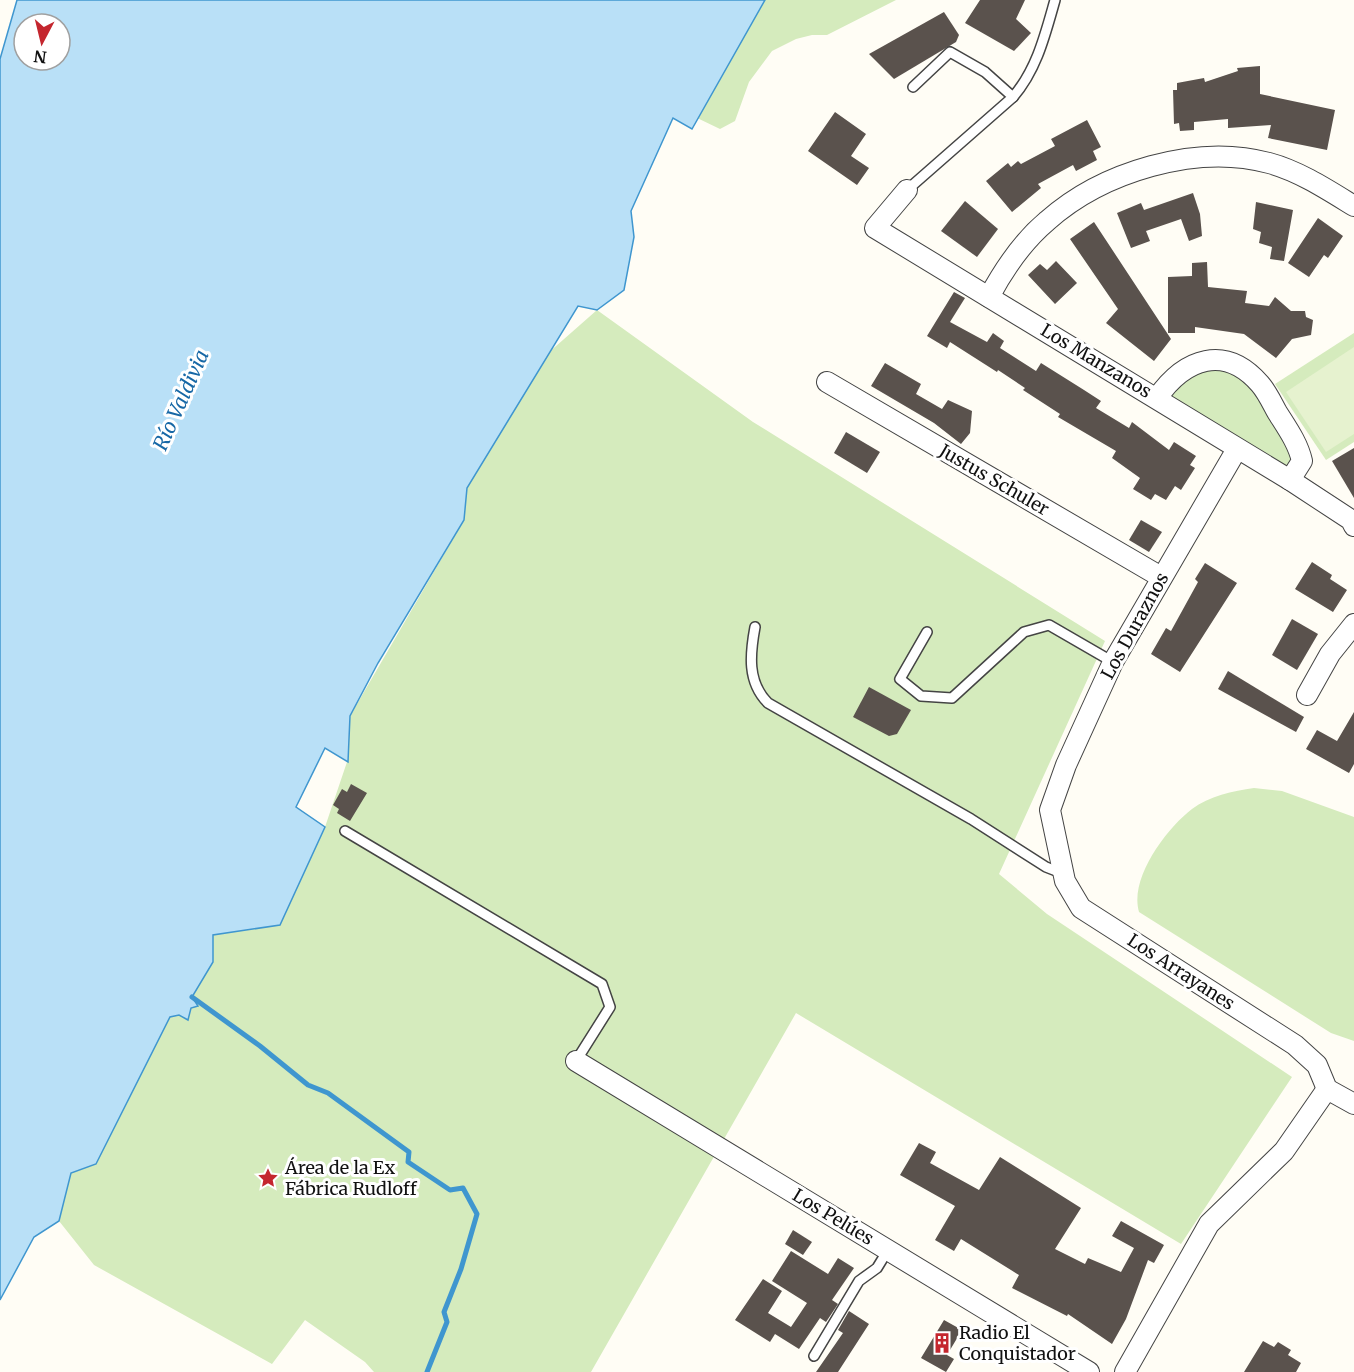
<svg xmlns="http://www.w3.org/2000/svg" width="1354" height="1372" font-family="Merriweather,serif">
  <rect width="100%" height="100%" fill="#fffdf5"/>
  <!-- green -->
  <g fill="#d5ebbd">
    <polygon points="748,0 896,0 827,35 812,35 796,39 772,51 749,82 735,121 720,129 693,116"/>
    <polygon points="597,310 753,422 1105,641 999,874 1047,914 1292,1077 1181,1244 796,1013 591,1372 374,1372 365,1362 305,1320 272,1364 94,1265 59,1221 71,1173 110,1135 170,1016 179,1015 213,962 213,935 245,930 325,827 347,762 350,716 464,520 467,488 547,354"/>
    <polygon points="1354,333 1354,442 1326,460 1275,384"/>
    <polygon points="1221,364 1246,376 1296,457 1288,467 1169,396 1172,384"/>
    <path d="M1254,788L1282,791L1354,817V1041L1331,1033L1139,912C1129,878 1167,828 1192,809C1209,796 1233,791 1254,788Z"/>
  </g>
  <!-- pitch -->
  <polygon fill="#e6f2cf" points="1354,347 1354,434 1326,452 1286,392"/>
  <!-- water -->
  <path fill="#b9e0f7" stroke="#3f96cf" stroke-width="1.5" fill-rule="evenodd" d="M17,0H765L692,129L673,118L631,211L634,237L624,290L597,310L578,306L467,488L464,520L378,663L350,716L348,762L325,748L296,807L325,827L280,925L213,935V962L192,997L198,1006L191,1008L188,1020L179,1015L170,1017L96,1164L71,1173L59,1221L34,1237L0,1300V59ZM24,24H60V60H24Z"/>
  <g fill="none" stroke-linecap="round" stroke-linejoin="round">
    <!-- stream -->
    <polyline stroke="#3f96cf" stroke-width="5" points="192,997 260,1046 308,1085 328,1093 409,1152 408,1162 450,1190 463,1188 477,1214 461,1269 444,1312 447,1322 427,1372"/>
  </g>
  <!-- building -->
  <g fill="#5a524d">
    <polygon points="980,0 1025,0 1016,19 1031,33 1014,51 965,23"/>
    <polygon points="944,12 959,35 956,42 894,79 869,54"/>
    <polygon points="1260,66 1260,94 1335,110 1327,150 1268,138 1271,125 1228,128 1228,119 1194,122 1194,130 1180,131 1179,123 1174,124 1173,90 1177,90 1177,83 1204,78 1205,82 1238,71 1237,68"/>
    <polygon points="835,112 866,134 851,156 869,168 857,185 808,151"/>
    <polygon points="1087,120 1101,147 1093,151 1097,160 1076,171 1073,165 1038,184 1041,188 1012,212 986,181 1008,163 1011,167 1018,161 1021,164 1055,146 1051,139"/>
    <polygon points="1193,193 1200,214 1202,236 1189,241 1181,219 1146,231 1150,241 1131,248 1117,213 1141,203 1144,210"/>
    <polygon points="965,201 998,229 977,257 941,231"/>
    <polygon points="1256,202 1293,210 1284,261 1270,259 1272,247 1259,243 1261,232 1253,229"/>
    <polygon points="1318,218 1343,236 1328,258 1324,255 1309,277 1288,263"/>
    <polygon points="1094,222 1171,339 1154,361 1106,323 1118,309 1070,239"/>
    <polygon points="1056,261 1077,283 1055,304 1028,275 1040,264 1047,270"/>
    <polygon points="1207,262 1208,287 1247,291 1245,303 1269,306 1275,297 1291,311 1305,311 1306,317 1313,320 1311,335 1292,339 1276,358 1244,334 1195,327 1195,333 1168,333 1168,277 1192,276 1192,263"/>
    <polygon points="954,292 965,298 950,322 987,342 993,333 1004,341 1000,348 1036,371 1041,363 1084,390 1101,401 1096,408 1129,428 1132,422 1169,450 1174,442 1196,456 1190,465 1195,468 1181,490 1175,486 1166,500 1155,494 1151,500 1133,489 1140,478 1112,458 1116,451 1058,417 1060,414 1023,390 1025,388 998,370 997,372 950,342 947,348 927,336"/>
    <polygon points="885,363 921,384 916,394 942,409 948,400 972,411 970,433 961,444 934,423 871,386"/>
    <polygon points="846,432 880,452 867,473 834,453"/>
    <polygon points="1354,448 1354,498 1332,461"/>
    <polygon points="1141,520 1162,532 1149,552 1129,540"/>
    <polygon points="1312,562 1332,575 1330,579 1347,590 1333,612 1295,589"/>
    <polygon points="1205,563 1237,583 1180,672 1151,654 1166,628 1171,631 1198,582 1195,579"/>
    <polygon points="1292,619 1318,634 1297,670 1272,655"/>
    <polygon points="1228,671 1304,717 1296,732 1218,689"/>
    <polygon points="869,687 911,710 897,734 889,736 853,717"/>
    <polygon points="1354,712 1354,764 1349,773 1306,749 1317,730 1337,741"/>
    <polygon points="351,784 367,793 350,821 337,813 339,809 333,805 342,789 347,792"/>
    <polygon points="919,1143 936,1152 930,1163 979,1190 1000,1157 1081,1208 1055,1249 1085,1264 1088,1258 1121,1272 1134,1248 1112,1236 1121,1221 1164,1245 1154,1263 1148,1260 1126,1319 1112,1344 1068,1314 1067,1316 1012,1288 1019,1275 961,1239 954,1251 935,1240 955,1206 900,1175"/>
    <polygon points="793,1230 812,1242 803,1255 785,1244"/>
    <polygon points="791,1251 828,1274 838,1258 854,1268 832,1300 838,1304 826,1322 820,1318 799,1349 775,1334 770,1342 735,1320 763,1279 782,1291 768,1313 791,1327 807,1303 772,1281"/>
    <polygon points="849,1311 869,1324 838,1372 816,1372 843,1333 838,1330"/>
    <polygon points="944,1320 962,1330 947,1355 954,1359 946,1372 921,1358"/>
    <polygon points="1263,1341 1274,1347 1278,1342 1291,1350 1288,1355 1301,1363 1296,1372 1244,1372"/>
  </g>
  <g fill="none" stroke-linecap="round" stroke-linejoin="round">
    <!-- lane casing -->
    <g stroke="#444" stroke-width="12">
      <g id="lane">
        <path d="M1013,97C1037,69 1045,35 1055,0"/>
        <polyline points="907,190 1013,97 985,72 950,52 913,87"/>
        <path d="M755,627C750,654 747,682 768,703L971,819L1046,867L1064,874"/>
        <polyline points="927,632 900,679 921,696 952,698 1024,632 1049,625 1113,662"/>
        <polyline points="345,831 602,984 610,1007 576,1061"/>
        <polyline points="814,1356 859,1281 877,1268 888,1250"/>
      </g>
    </g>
    <!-- street casing -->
    <g stroke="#444" stroke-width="22">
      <g id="street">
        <polyline points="907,190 875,228 1290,480 1351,520 1354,526"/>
        <path d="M989,297C1004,269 1022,242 1047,221C1102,172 1196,143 1269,163C1299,171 1328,190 1354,206"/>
        <polyline points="827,382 1161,577"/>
        <path d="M1157,398C1185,358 1225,344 1260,384C1267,392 1272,403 1277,412C1287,428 1298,443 1302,461L1290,480"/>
        <polyline points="1237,449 1113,662 1066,765 1050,810 1065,881 1081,908 1295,1045 1317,1065 1327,1089 1354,1104"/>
        <polyline points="1307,695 1330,654 1354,624"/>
        <polyline points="576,1061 1089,1372"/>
        <polyline points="1125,1372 1209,1224 1284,1151 1327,1089"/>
      </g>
    </g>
    <!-- lane -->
    <use href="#lane" stroke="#fff" stroke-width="9"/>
    <!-- street -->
    <use href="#street" stroke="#fff" stroke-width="20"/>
  </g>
  <!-- icons -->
  <defs>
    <g id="sight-bare" transform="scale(1.62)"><path d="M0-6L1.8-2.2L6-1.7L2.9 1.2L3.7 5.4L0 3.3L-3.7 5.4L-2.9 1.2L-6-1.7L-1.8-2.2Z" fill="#c4262e" stroke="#fff" stroke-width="2.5" paint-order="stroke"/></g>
    <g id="building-bare" transform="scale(1.62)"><path d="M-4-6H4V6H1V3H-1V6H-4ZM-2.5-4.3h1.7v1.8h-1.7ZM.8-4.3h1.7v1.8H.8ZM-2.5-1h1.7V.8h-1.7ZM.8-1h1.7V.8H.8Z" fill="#c4262e" stroke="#fff" stroke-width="2.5" paint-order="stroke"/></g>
  </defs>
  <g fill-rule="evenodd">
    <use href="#sight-bare" x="268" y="1178"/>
    <use href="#building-bare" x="942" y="1343"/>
  </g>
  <g text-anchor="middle" stroke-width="6" stroke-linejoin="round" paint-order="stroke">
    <!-- street labels -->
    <g font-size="18" fill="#111" stroke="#fff">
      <text transform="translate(1096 361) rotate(31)" y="6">Los Manzanos</text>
      <text transform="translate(994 480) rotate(30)" y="6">Justus Schuler</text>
      <text transform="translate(1135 626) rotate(-61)" y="6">Los Duraznos</text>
      <text transform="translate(1181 972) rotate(33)" y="6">Los Arrayanes</text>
      <text transform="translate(833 1217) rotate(31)" y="6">Los Pelúes</text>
    </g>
    <!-- poi labels -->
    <g font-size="18" fill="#111" stroke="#fff" text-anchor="start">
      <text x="285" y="1174">Área de la Ex<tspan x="285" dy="21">Fábrica Rudloff</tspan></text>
      <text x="959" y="1339">Radio El<tspan x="959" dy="21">Conquistador</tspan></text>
    </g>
    <!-- water labels -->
    <g font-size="20" font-style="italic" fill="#1768a6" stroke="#fff">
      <text transform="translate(181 400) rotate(-66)" y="7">Río Valdivia</text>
    </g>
  </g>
  <!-- north arrow -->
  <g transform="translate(42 42) rotate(187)"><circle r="28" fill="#ffffff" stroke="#a0a0a0" stroke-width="1.5"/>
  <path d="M0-4.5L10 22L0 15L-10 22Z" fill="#c4262e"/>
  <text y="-9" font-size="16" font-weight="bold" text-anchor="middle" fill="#111111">N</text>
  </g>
</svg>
